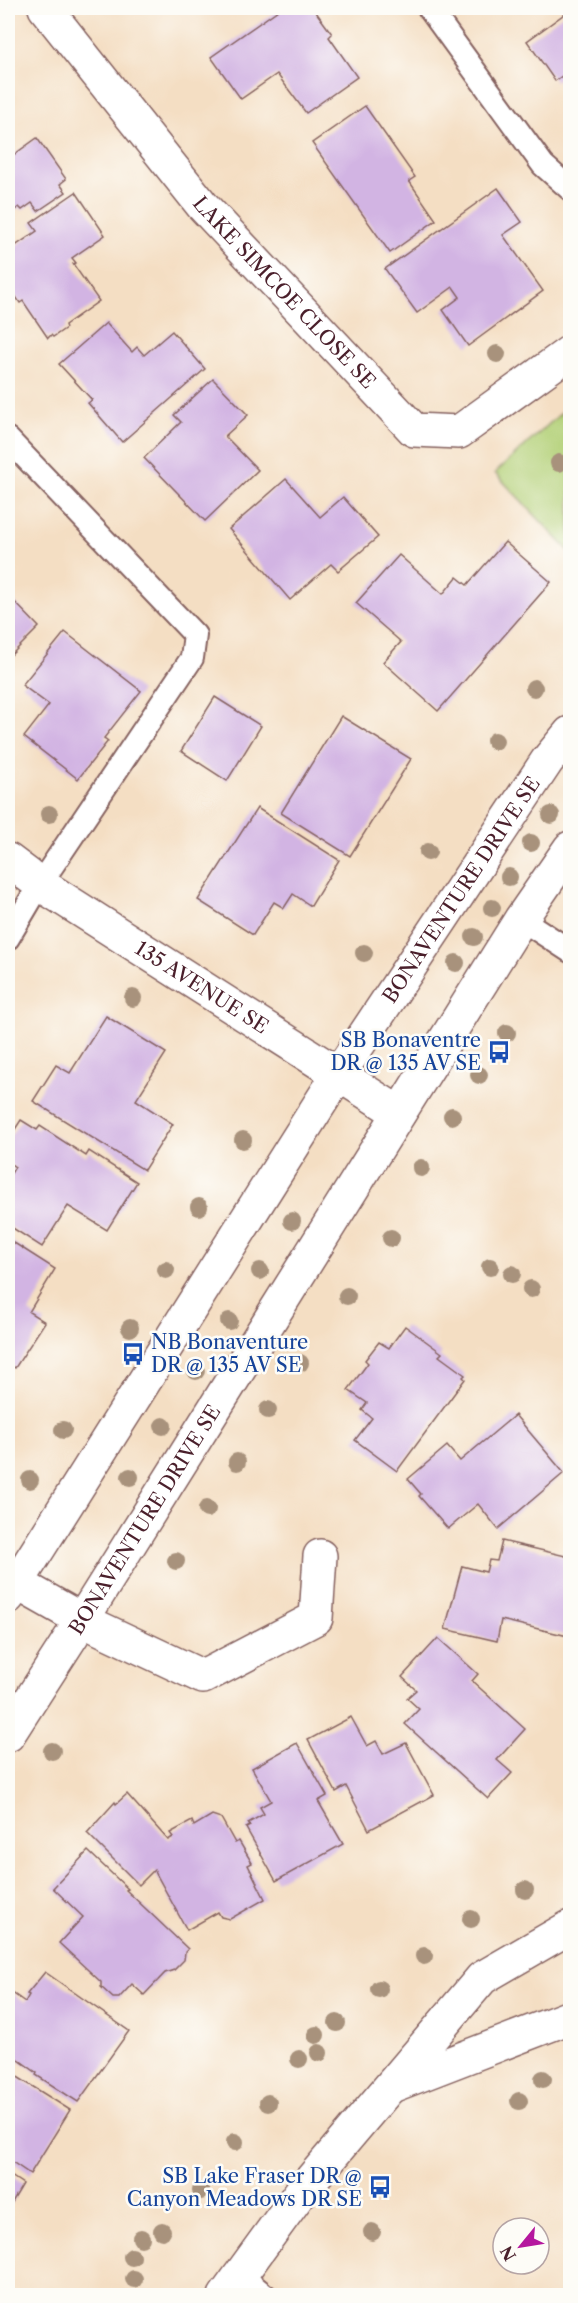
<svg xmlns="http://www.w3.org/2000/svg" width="578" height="2303" font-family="'Libre Caslon Text',serif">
  <rect width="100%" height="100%" fill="#fdfcf7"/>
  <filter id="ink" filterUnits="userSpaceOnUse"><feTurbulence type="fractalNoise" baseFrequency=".0167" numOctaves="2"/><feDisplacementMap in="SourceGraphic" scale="12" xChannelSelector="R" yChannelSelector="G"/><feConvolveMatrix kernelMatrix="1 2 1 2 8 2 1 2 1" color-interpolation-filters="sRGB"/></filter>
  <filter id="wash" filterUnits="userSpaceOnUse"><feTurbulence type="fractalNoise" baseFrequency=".008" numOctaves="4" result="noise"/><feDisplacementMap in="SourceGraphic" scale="24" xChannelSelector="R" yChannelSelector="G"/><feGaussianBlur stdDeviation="1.35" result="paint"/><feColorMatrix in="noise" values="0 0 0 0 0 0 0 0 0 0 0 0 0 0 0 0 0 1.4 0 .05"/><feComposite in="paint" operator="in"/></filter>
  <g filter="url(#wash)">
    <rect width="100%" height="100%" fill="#f4dec3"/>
    <!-- green -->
    <polygon fill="#b2d077" stroke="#7e7851" stroke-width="1.5" points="570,405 570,552 495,473"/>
    <g id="blocks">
      <!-- building -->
      <g fill="#d2b4e3">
        <polygon points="281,8 313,8 332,34 329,37 357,77 306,113 277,74 241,99 211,57"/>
        <polygon points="570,10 570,70 555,81 527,41"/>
        <polygon points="365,106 415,177 409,181 436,220 390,253 312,143"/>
        <polygon points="37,138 66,179 60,184 66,192 38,211 32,203 22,210 19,207 8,215 8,159"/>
        <polygon points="498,188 522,222 503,235 543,291 468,346 443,310 460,297 453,287 417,313 385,269"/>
        <polygon points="76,192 105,235 72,258 76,263 73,264 99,301 65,325 66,328 53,337 51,335 48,338 23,301 20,303 8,285 8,251 37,231 31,223"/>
        <polygon points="106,323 132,352 137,347 144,355 172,331 205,369 122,442 88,403 92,400 59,364"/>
        <polygon points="213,379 248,415 225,436 258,470 205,521 144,458 181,422 174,415"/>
        <polygon points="286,479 320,517 343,497 378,537 338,571 331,564 290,600 229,529"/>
        <polygon points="505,542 551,582 438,711 383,662 401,642 356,603 399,555 443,594 457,577 467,585"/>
        <polygon points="8,595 39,627 8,658"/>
        <polygon points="65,632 141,691 104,738 108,741 78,779 24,737 49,705 22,685"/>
        <polygon points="215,697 261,726 227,781 181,751"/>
        <polygon points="341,716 411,759 350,856 281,813"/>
        <polygon points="257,808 339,860 311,906 293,894 284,908 274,902 253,935 198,900"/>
        <polygon points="106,1016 166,1053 136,1100 173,1124 144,1170 33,1101 56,1065 70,1073"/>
        <polygon points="21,1120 37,1130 40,1126 86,1156 89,1151 137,1182 107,1230 68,1206 42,1247 8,1225 8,1178 15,1167 8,1162 8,1140"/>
        <polygon points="8,1239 55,1269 29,1312 45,1322 15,1368 8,1363"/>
        <polygon points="405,1326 442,1353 439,1356 465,1375 463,1377 465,1379 397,1471 355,1440 372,1418 362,1410 367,1403 348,1390 368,1363 365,1360 379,1342 389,1348"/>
        <polygon points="515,1415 564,1473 498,1529 478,1504 448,1529 419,1496 421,1494 408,1479 447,1446 460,1461"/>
        <polygon points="502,1541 570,1557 570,1631 568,1636 501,1620 497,1641 445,1629 462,1566 486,1572 489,1560 497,1561"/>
        <polygon points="438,1638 478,1674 472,1681 525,1729 497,1760 512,1773 488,1799 405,1724 419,1709 407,1698 416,1690 402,1677"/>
        <polygon points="351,1717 367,1746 376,1741 383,1754 406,1743 434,1795 369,1830 346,1786 336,1792 308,1740"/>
        <polygon points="297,1743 327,1796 318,1801 343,1844 276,1881 246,1828 250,1826 248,1823 264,1814 260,1807 271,1801 252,1768"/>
        <polygon points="127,1794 168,1840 173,1837 170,1833 192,1821 194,1826 212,1815 221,1818 235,1843 239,1841 252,1863 248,1865 265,1899 230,1919 221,1917 218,1912 187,1930 154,1870 139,1885 87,1833 115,1802 116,1804"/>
        <polygon points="88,1851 128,1889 126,1890 188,1949 185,1952 184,1960 174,1970 165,1973 144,1995 132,1984 119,1998 113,1998 101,1987 101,1982 59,1943 83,1917 53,1888"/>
        <polygon points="45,1972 129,2031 78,2102 36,2075 37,2073 8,2052 8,1990 25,2002 29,1995 27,1994"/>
        <polygon points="8,2071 70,2110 30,2174 8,2159"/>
        <polygon points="8,2174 23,2184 8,2209"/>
      </g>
    </g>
  </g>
  <g filter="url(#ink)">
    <use href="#blocks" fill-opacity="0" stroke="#866260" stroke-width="1.5"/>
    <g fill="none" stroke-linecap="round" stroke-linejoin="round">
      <!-- service casing -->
      <g stroke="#866260" stroke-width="26">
        <g id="service">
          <polyline points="429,8 543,165 570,189"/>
          <polyline points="8,439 195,635 192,658 40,884 8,938"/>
          <polyline points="521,919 570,951"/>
          <polyline points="240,2275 266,2296"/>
        </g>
      </g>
      <!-- minor casing -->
      <g stroke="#866260" stroke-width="36">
        <g id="minor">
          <path id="s1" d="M45,8L202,205L414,430L459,432L570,352"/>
          <path id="s2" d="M8,860L40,884L399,1113"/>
          <polyline points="8,1578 82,1620 203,1677 316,1618 320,1556"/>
          <polyline points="394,2085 570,2017"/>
          <polyline points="225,2296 300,2193 482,1978 570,1927"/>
        </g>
      </g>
      <!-- tertiary casing -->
      <g stroke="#866260" stroke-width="36">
        <g id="tertiary">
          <path id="s3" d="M8,1597L338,1075L547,761L570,733"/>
          <path id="s4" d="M8,1735L82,1620L521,919L570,848"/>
        </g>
      </g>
      <!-- service -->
      <use href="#service" stroke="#fff" stroke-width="22"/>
      <!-- minor -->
      <use href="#minor" stroke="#fff" stroke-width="33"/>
      <!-- tertiary -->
      <use href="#tertiary" stroke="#fff" stroke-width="33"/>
    </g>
    <!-- trees -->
    <g fill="#a8927c">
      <circle cx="497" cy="354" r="9"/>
      <circle cx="559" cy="463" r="9"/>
      <circle cx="534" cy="688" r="9"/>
      <circle cx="495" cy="741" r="9"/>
      <circle cx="49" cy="814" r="9"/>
      <circle cx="551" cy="815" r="9"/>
      <circle cx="531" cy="843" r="9"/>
      <circle cx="428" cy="852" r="9"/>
      <circle cx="509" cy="877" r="9"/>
      <circle cx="492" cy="908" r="9"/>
      <circle cx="474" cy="937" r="9"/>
      <circle cx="364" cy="953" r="9"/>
      <circle cx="456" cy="963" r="9"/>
      <circle cx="133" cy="998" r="9"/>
      <circle cx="507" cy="1033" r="9"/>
      <circle cx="479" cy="1075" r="9"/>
      <circle cx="452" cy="1116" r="9"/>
      <circle cx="243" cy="1140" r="9"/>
      <circle cx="421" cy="1168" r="9"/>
      <circle cx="199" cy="1207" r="9"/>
      <circle cx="292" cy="1221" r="9"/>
      <circle cx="391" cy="1238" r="9"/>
      <circle cx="490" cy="1267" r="9"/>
      <circle cx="166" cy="1270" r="9"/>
      <circle cx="260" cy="1271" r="9"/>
      <circle cx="512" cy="1274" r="9"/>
      <circle cx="531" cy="1289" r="9"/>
      <circle cx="347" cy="1296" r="9"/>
      <circle cx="229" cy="1321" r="9"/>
      <circle cx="130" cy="1328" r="9"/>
      <circle cx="300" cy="1363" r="9"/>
      <circle cx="196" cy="1371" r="9"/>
      <circle cx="268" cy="1410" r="9"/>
      <circle cx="163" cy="1426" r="9"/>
      <circle cx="63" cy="1430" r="9"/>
      <circle cx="237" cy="1462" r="9"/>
      <circle cx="130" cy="1477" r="9"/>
      <circle cx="30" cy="1480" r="9"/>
      <circle cx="207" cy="1509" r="9"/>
      <circle cx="176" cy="1561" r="9"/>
      <circle cx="52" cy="1751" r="9"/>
      <circle cx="525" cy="1890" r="9"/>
      <circle cx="471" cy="1919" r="9"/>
      <circle cx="424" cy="1956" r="9"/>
      <circle cx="379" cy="1989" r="9"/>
      <circle cx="337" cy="2023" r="9"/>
      <circle cx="316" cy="2035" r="9"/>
      <circle cx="319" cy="2053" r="9"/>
      <circle cx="299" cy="2059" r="9"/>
      <circle cx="543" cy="2079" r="9"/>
      <circle cx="519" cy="2101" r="9"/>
      <circle cx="268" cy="2103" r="9"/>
      <circle cx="235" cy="2142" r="9"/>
      <circle cx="201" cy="2191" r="9"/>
      <circle cx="162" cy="2231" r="9"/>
      <circle cx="372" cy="2232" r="9"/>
      <circle cx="141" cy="2238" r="9"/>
      <circle cx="132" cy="2257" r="9"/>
      <circle cx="134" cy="2279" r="9"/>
    </g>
  </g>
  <!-- icons -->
  <defs>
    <g id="bus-bare" transform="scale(1.8)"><path d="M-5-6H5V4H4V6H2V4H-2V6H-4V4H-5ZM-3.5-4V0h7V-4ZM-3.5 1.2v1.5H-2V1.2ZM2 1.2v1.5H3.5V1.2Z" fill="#1a4fb4" stroke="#fdfcf7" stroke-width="2.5" paint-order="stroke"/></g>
  </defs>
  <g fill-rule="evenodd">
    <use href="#bus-bare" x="499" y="1052"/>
    <use href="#bus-bare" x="133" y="1354"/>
    <use href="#bus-bare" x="380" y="2187"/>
  </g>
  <g text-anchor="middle" stroke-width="5" stroke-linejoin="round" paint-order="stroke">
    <!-- street labels -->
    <g font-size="20" fill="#4a1f2b" stroke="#fdfcf7">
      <text dy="7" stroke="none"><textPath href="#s1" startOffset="372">LAKE SIMCOE CLOSE SE</textPath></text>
      <text dy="7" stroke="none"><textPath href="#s3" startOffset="840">BONAVENTURE DRIVE SE</textPath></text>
      <text dy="7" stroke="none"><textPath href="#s2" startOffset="232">135 AVENUE SE</textPath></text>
      <text dy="7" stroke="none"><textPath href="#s4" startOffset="255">BONAVENTURE DRIVE SE</textPath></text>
    </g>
    <!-- transit labels -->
    <g font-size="20" fill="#164399" stroke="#fdfcf7" text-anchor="end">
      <text x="481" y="1047">SB Bonaventre<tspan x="481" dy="23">DR @ 135 AV SE</tspan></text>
      <text x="151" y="1349" text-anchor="start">NB Bonaventure<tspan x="151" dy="23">DR @ 135 AV SE</tspan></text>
      <text x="362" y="2183">SB Lake Fraser DR @<tspan x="362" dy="23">Canyon Meadows DR SE</tspan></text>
    </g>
  </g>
  <!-- margin -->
  <rect width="578" height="2303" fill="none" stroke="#fdfcf7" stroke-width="30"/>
  <!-- north arrow -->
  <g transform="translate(521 2246) rotate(240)"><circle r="28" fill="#fdfcf7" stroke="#b5a4a5" stroke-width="1.5"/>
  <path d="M0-4.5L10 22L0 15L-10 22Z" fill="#b5179e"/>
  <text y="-9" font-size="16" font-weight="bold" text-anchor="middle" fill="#4a1f2b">N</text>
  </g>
</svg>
